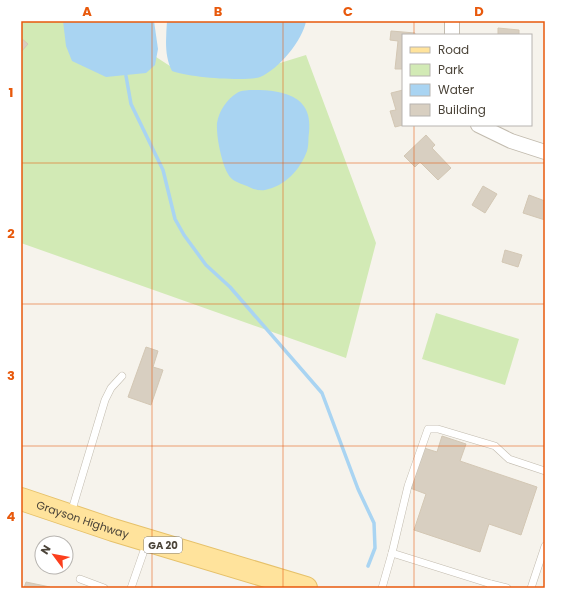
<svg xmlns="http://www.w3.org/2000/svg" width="566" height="609" font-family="Poppins,sans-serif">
  <rect width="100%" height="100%" fill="#f6f3ec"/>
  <!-- green -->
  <g fill="#d2eab5">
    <polygon points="21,21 68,21 153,55 173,68 234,77 306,55 376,243 346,358 21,243"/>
    <polygon points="436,313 519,339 505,385 422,359"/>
  </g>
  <!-- water -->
  <g fill="#a9d4f2">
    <polygon points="63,21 154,21 158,49 155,65 146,73 106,77 72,61 66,46"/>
    <path d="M167,21H306C303,40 278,70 260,77C246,82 186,77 172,71C164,55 166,38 167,21Z"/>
    <path d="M254,90C268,90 286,91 298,100C309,109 310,120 309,133C308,138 309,145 307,151C300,170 285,186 265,190C259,191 252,189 247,186C242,184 235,182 231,178C222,168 216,136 217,123C219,111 227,99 237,93C241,90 249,90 254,90Z"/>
  </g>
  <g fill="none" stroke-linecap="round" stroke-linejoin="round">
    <!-- stream -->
    <polyline stroke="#a9d4f2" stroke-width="3.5" points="126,76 131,104 163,170 175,219 184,235 206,265 230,287 322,393 358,489 374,523 375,548 368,566"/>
  </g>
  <!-- building -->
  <g fill="#d8cfc1" stroke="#d3c7b4">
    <polygon points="498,28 519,30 519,35 498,35"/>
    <polygon points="391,31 415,33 415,35 403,35 403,69 395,69 398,41 390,40"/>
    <polygon points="21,38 28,44 21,52"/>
    <polygon points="403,90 403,125 395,127 390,111 396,110 391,93"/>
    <polygon points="426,135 435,145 432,148 451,168 438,180 420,162 415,167 404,156"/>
    <polygon points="483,186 497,194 485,213 472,205"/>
    <polygon points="529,195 545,201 545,220 523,213"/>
    <polygon points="505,250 522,255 518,267 502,262"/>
    <polygon points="146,347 158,351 153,367 163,370 151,405 128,397"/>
    <polygon points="442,436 466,444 460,461 537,487 521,535 489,524 480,552 414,530 426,494 410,488 424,448 437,452"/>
    <polygon points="26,582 50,587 50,588 24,588"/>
  </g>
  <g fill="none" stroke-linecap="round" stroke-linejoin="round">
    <!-- lane casing -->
    <g stroke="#c2bbae" stroke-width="8">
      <g id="lane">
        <polyline points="71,513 105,400 111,388 122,376"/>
        <polyline points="80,579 104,588"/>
        <polyline points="491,584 392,553 408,486 428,429 438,429 495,446 509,459 545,471"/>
        <polyline points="131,588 147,542"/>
        <polyline points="382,588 392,553"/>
        <polyline points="490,588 491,584 507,588"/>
        <polyline points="531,588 545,546"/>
      </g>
    </g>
    <!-- street casing -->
    <g stroke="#c2bbae" stroke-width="16">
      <g id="street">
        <polyline points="452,35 452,21"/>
        <polyline points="478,125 511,141 545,152"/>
      </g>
    </g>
    <!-- primary casing -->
    <g stroke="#e6c16a" stroke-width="24">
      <g id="primary">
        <path id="s1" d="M21,499L113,530L306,588"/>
      </g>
    </g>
    <!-- lane -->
    <use href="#lane" stroke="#fff" stroke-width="7"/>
    <!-- street -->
    <use href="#street" stroke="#fff" stroke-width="14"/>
    <!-- primary -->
    <use href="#primary" stroke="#ffe39c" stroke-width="22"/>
  </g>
  <!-- grid -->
  <path fill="none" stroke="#e8590c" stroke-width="1" stroke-opacity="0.55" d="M152,21V588M283,21V588M414,21V35M414,125V588M21,163H545M21,304H545M21,446H545"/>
  <g text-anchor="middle" stroke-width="4" stroke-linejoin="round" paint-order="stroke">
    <!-- shield labels -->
    <rect fill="#fff" stroke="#817c74" stroke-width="1" x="144" y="537" width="38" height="16" rx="3"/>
    <g font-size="10" font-weight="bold" fill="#4b4439">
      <text x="163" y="549">GA 20</text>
    </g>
    <!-- street labels -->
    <g font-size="11" fill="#4b4439" stroke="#fff">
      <text dy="4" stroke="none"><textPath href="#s1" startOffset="65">Grayson Highway</textPath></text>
    </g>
  </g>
  <!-- border -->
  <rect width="566" height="609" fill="none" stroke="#ffffff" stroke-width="44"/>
  <!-- legend -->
  <rect x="402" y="34" width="130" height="92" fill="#ffffff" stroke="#b7b4b0"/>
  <rect x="410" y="47" width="20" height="6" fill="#ffe39c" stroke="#b7b4b0"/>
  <text x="438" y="54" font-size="12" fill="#4b4439">Road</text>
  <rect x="410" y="64" width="20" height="12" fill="#d2eab5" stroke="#b7b4b0"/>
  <text x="438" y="74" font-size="12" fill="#4b4439">Park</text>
  <rect x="410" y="84" width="20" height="12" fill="#a9d4f2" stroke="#b7b4b0"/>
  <text x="438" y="94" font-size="12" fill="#4b4439">Water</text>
  <rect x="410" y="104" width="20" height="12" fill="#d8cfc1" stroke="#b7b4b0"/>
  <text x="438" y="114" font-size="12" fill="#4b4439">Building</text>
  <!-- north arrow -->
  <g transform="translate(54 555) rotate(302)"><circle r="19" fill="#ffffff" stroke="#b7b4b0"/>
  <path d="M0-3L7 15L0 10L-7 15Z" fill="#fc3f1d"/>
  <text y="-6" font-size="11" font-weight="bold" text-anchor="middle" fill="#4b4439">N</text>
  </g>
  <rect x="22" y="22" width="522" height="565" fill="none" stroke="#e8590c" stroke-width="1.5"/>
  <g font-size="13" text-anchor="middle" font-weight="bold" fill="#e8590c">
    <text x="87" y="16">A</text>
    <text x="218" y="16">B</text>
    <text x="348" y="16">C</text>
    <text x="479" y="16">D</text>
    <text x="11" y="97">1</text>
    <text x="11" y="238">2</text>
    <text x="11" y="380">3</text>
    <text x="11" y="521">4</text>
  </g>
</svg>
